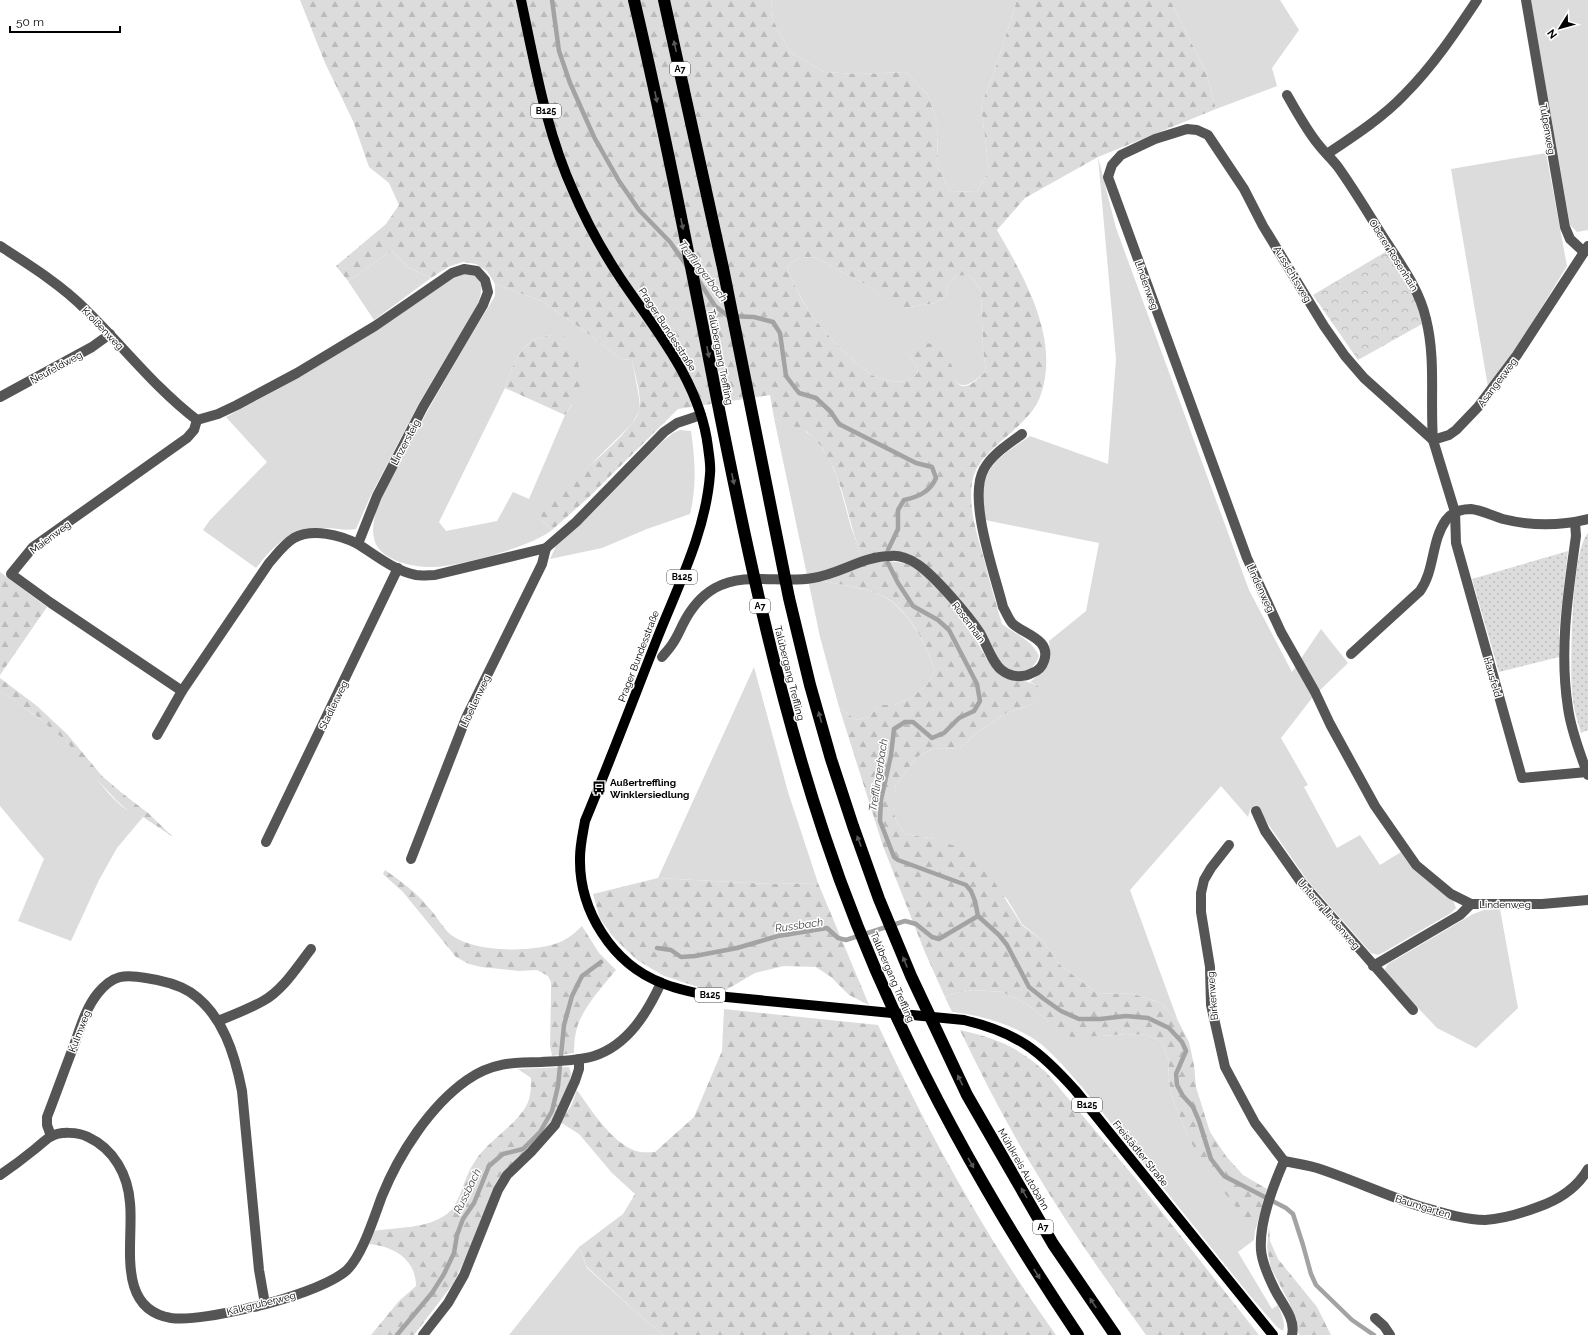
<svg xmlns="http://www.w3.org/2000/svg" width="1588" height="1335" font-family="Raleway,sans-serif">
  <defs>
    <pattern id="forest-firs" width="22" height="20" patternUnits="userSpaceOnUse"><rect width="22" height="20" fill="#dcdcdc"/><path d="M5 1l3.5 6h-7zM16 11l3.5 6h-7z" fill="#bbb"/></pattern>
    <pattern id="park-crowns" width="20" height="18" patternUnits="userSpaceOnUse"><rect width="20" height="18" fill="#dcdcdc"/><path d="M2 6a3 3 0 1 1 6 0M12 15a3 3 0 1 1 6 0" fill="none" stroke="#bbb"/></pattern>
    <pattern id="garden-dots" width="8" height="8" patternUnits="userSpaceOnUse"><rect width="8" height="8" fill="#dcdcdc"/><path d="M2 2h.1M6 6h.1" fill="none" stroke="#bbb" stroke-width="1.8" stroke-linecap="round"/></pattern>
  </defs>
  <rect width="100%" height="100%" fill="#fff"/>
  <!-- grass -->
  <g fill="#dcdcdc" fill-rule="evenodd">
    <polygon points="771,0 1017,0 994,73 981,105 989,171 977,191 951,192 938,168 937,121 928,95 906,72 858,74 824,72 790,52 773,20"/>
    <polygon points="1170,0 1280,0 1299,30 1272,68 1277,86 1216,109 1206,72"/>
    <polygon points="1531,0 1588,0 1588,230 1577,232 1570,225"/>
    <polygon points="1546,153 1567,266 1514,352 1488,387 1451,169"/>
    <path d="M1098,157L1116,228L1249,590L1292,672L1321,629L1348,663L1312,698L1281,738L1308,785L1304,787L1337,848L1360,835L1380,865L1401,852L1412,868L1453,900L1456,908L1451,913L1384,952L1378,955L1371,953L1307,880L1255,805L1250,810L1248,817L1221,786L1130,890L1178,1021L1161,1003L1130,993L1119,994L1097,993L1061,966L1043,941L1022,924L1007,899L935,839L905,834L896,821L893,807V797L896,785L917,757L933,749L960,748L979,731L1006,713L1033,704L1041,696L1038,686L1030,682C1046,670 1051,661 1049,641L1086,611L1099,543L985,520C984,513 982,505 982,498C983,464 1004,454 1030,436L1108,464L1116,359Z"/>
    <polygon points="392,251 409,268 431,278 374,320 348,281"/>
    <path d="M814,257L863,283L885,298L904,308L935,303L946,297L948,283L957,276L968,275L975,281L981,292L983,349L986,371C974,383 955,397 953,369L908,355L916,364L918,373C916,375 913,378 911,379C901,384 882,381 872,375C854,364 826,334 813,317C802,302 795,285 787,269C794,257 802,258 814,257Z"/>
    <path d="M460,274C483,273 484,286 478,304L419,403L371,495L356,529C346,531 335,528 325,528C291,528 276,543 256,568L203,530L210,520L267,462L226,417L300,377L376,331L451,278Z"/>
    <path d="M495,284L542,301L586,332L621,359L632,360L639,397L640,410L631,425L586,469L542,520L552,530C531,547 462,565 435,567C415,568 378,561 374,538C371,526 376,511 380,499C387,482 401,461 410,443C437,393 465,345 495,296ZM551,335L572,405L565,415L529,499L513,492L497,521L446,531L439,522L505,388C511,371 516,352 532,341C537,338 545,337 551,335Z"/>
    <path d="M774,418C784,422 801,426 808,433C835,453 842,496 851,527C855,538 859,548 862,559L820,574L807,575Z"/>
    <path d="M680,430L691,431C695,458 697,486 690,514L647,529L602,548L550,559L556,546L588,517L663,441L673,433Z"/>
    <path d="M824,581C843,585 864,588 881,595C908,608 927,645 935,671L927,685L909,699L894,705H877L870,717L856,720L839,707L820,637L809,584Z"/>
    <polygon points="754,667 788,792 818,883 771,884 658,878"/>
    <path d="M0,691C23,706 45,722 66,741C88,761 111,810 143,817L117,848L99,880L71,941L18,921L44,859L0,806Z"/>
    <polygon points="1500,909 1518,1008 1476,1048 1437,1028 1387,975 1385,969 1388,964 1473,914 1484,910"/>
    <path d="M973,990L1002,992L1027,1004L1048,1021L1101,1036L1127,1034L1148,1035L1162,1042L1169,1061L1168,1078L1173,1100L1188,1136L1230,1198L1255,1231L1254,1240L1238,1252L1272,1309L1278,1305C1281,1313 1286,1323 1283,1331L1277,1327L1251,1297L1082,1087C1068,1071 1049,1048 1031,1037C1007,1023 980,1015 952,1012L945,997L952,994Z"/>
    <polygon points="579,1247 587,1268 637,1313 664,1335 509,1335"/>
  </g>
  <!-- forest -->
  <g fill="url(#forest-firs)" fill-rule="evenodd">
    <path d="M300,0H771L773,20L790,52L824,72L858,74L906,72L928,95L937,121L938,168L951,192L977,191L989,171L981,105L994,73L1017,0H1170L1206,72L1216,109L1098,157L1025,198L997,230C1024,277 1060,338 1041,394C1037,408 1025,420 1014,430C999,444 975,460 972,483C968,509 978,537 985,563C990,583 996,604 1002,624C1015,634 1032,640 1039,656C1033,671 1027,671 1012,674L1000,661L989,640L914,559H862L852,527L842,491L833,467L822,447L808,432L774,418L770,395L678,409L588,498L552,530L542,520L540,506C560,490 637,431 640,408C641,393 635,375 632,360L621,359L586,332L542,301L495,284L487,271L476,264L463,262L448,267L431,278L409,268L392,251L348,281L336,266L386,224L399,205L389,183L369,167L353,121L325,63ZM814,257L863,283L896,306L904,308L935,303L946,297L948,283L957,276L968,275L975,281L981,292L983,349L986,371C980,377 966,393 957,383C954,378 955,372 953,368C948,357 936,343 923,342C919,342 914,345 910,346L908,355L916,364L918,373C916,374 913,378 911,379C901,384 882,381 872,375C854,364 826,334 813,317C802,303 795,285 787,269C794,257 802,258 814,257Z"/>
    <path d="M551,335L563,336L572,345L578,362L581,380L578,395L565,415L505,388C511,371 516,352 532,341C537,338 545,337 551,335Z"/>
    <path d="M875,561C887,561 900,561 911,566C935,578 962,620 977,642C982,650 989,665 996,670C1008,680 1024,679 1038,686L1042,696L1033,704L1006,713L979,731L960,748L933,749L917,757L896,785L893,797V807L896,821L905,834L935,839L966,850L988,872L1022,925L1043,941L1061,966L1097,993L1119,994L1130,993L1161,1003L1178,1021L1189,1042L1194,1065L1196,1087L1210,1132L1226,1156L1243,1175L1267,1189L1255,1231L1204,1167L1188,1136L1173,1100L1168,1078L1169,1061L1162,1042L1148,1035L1127,1034L1101,1036L1071,1037L1048,1021L1027,1004L1002,992L973,990L952,994L945,997L924,950L883,846L839,707L856,720L870,717L877,705H894L909,699L927,685L935,671C927,645 908,607 881,595C864,588 843,585 824,581Z"/>
    <polygon points="0,572 47,607 0,675"/>
    <polygon points="0,678 37,706 67,734 102,776 122,793 148,813 173,837 143,817 133,815 117,801 93,775 67,742 35,715 0,691"/>
    <path d="M385,870C401,881 417,893 429,908C437,916 442,927 450,934C473,953 534,953 560,942C568,939 576,932 582,926L599,953L616,970C603,986 587,1003 579,1022C575,1032 574,1043 574,1053L552,1056L550,1045L551,995V982L548,976L537,970L519,971L481,967L469,964L456,957L403,892L383,874Z"/>
    <polygon points="658,878 771,884 818,883 869,1005 849,995 831,977 816,967 784,966 755,973 726,990 701,988 664,976 637,960 616,940 600,919 593,894"/>
    <path d="M724,1009L878,1025C928,1133 986,1238 1056,1335H664L637,1313L587,1267L579,1247L623,1214L635,1194L612,1173L579,1134L560,1122L571,1106L577,1090C591,1110 612,1143 636,1151C641,1153 649,1152 655,1152L694,1117L722,1051Z"/>
    <path d="M960,1030C998,1039 1016,1046 1046,1072L1135,1178L1259,1335H1146C1106,1280 1066,1223 1031,1164C1005,1121 982,1076 960,1030Z"/>
    <path d="M569,1067L571,1073L570,1082L551,1122L537,1141L508,1169L453,1284L414,1335H371L399,1301L416,1286C416,1259 393,1246 369,1244L374,1231C397,1227 427,1229 447,1214C459,1204 462,1187 468,1174C470,1168 474,1163 477,1158C491,1139 514,1126 525,1108C531,1099 531,1088 531,1078L518,1069Z"/>
    <polygon points="1269,1225 1270,1241 1278,1259 1317,1307 1331,1335 1299,1335 1290,1304 1271,1268 1267,1248"/>
  </g>
  <!-- park -->
  <polygon fill="url(#park-crowns)" points="1387,251 1415,297 1422,324 1358,360 1313,295"/>
  <!-- garden -->
  <g fill="url(#garden-dots)">
    <path d="M1588,533V730L1581,733C1577,720 1573,706 1572,692C1570,664 1571,551 1588,533Z"/>
    <polygon points="1568,551 1559,631 1559,657 1499,672 1472,579"/>
  </g>
  <g fill="none" stroke-linecap="round" stroke-linejoin="round">
    <!-- stream -->
    <g stroke="#a3a3a3" stroke-width="4.5">
      <polyline points="552,0 559,51 570,83 594,137 619,181 639,210 670,242 687,266"/>
      <path d="M697,278L715,306L728,316L754,317L773,322L780,333L786,376L799,393L816,398L831,412L839,424L916,463L932,467L936,478C930,492 918,497 904,500L898,510V529L888,550"/>
      <polyline points="888,563 898,583 913,606 938,620 949,630 977,684 980,701 974,711 959,718 944,733 932,738 913,722 905,722 894,729 891,755 881,800 880,821 894,857 898,860 966,885 971,891 975,901 978,916 999,935 1007,945 1029,987 1044,999 1061,1011 1079,1019 1100,1019 1126,1016 1148,1018 1169,1028 1182,1042 1186,1051 1176,1074 1177,1085 1183,1096 1193,1107 1199,1121 1211,1159 1224,1176 1286,1208 1293,1214 1303,1245 1311,1274 1316,1285 1352,1320 1374,1335"/>
      <polyline points="657,948 671,950 681,957 695,956 737,948 778,936 827,928 838,938 846,940 905,921 916,924 932,937 939,939 978,916"/>
      <polyline points="397,1335 432,1293 444,1274 454,1253 457,1235 463,1219 474,1203 489,1166 503,1154 523,1149 540,1132 552,1111 558,1086 564,1025 572,996 582,976 601,962"/>
    </g>
    <!-- minor -->
    <g stroke="#555" stroke-width="10">
      <polyline points="1526,0 1565,227 1570,239 1584,252"/>
      <path d="M1287,95C1297,112 1306,129 1318,144C1324,152 1332,159 1338,167C1356,192 1372,220 1389,246C1404,269 1420,292 1426,319C1436,359 1430,399 1433,440"/>
      <path d="M1327,154C1354,136 1382,118 1404,95C1433,66 1455,33 1477,0"/>
      <path d="M0,246C28,264 63,286 86,310C123,346 155,388 197,420"/>
      <polyline points="0,397 92,347 110,334"/>
      <path d="M197,420L218,414L237,405L297,373L375,326L452,273L464,269L477,271L485,280L488,292L483,305L423,407L377,496L358,544C375,555 395,571 416,575C422,576 429,575 435,575L546,548L576,522L664,432L677,423L701,415"/>
      <polyline points="1433,440 1364,378 1345,356 1324,326 1263,226 1244,189 1208,135 1197,130 1187,129 1155,139 1121,155 1112,165 1108,177 1247,558 1281,632 1315,692 1330,724 1375,806 1416,865 1451,894 1471,904 1542,904 1588,900"/>
      <path d="M1575,522L1576,536C1568,593 1559,650 1568,708C1571,730 1580,754 1588,775"/>
      <path d="M1351,654L1420,591C1435,570 1431,541 1446,520C1452,512 1461,509 1471,509C1481,510 1493,516 1503,519C1531,526 1560,526 1588,519"/>
      <path d="M662,657C666,652 670,648 673,643C677,637 680,630 683,624C690,610 701,596 715,588C745,571 781,584 813,578C840,574 863,556 891,556C899,555 910,559 917,564C934,575 968,615 980,633C986,643 993,665 1003,671C1011,677 1023,678 1032,673C1038,671 1042,667 1044,661C1052,639 1023,634 1012,623C1008,618 1006,612 1003,607C995,574 967,499 984,469C992,454 1009,444 1022,434"/>
      <polyline points="182,691 51,603 11,574 33,547 187,438 194,430 197,420"/>
      <path d="M157,735L182,691L269,563C277,554 284,544 294,538C313,528 340,535 358,544"/>
      <polyline points="1587,772 1522,778 1456,543 1455,512 1433,440 1449,435 1456,430 1478,407 1517,355 1588,246"/>
      <polyline points="1256,811 1265,831 1301,882 1413,1010"/>
      <polyline points="266,842 398,568"/>
      <polyline points="1229,845 1211,868 1204,880 1201,893 1201,912 1210,967 1211,1005 1225,1067 1255,1123 1284,1161"/>
      <polyline points="411,859 466,718 542,564 546,548"/>
      <polyline points="1373,966 1460,915 1471,904"/>
      <path d="M218,1021C233,1015 249,1009 263,1001C283,990 297,967 311,949"/>
      <path d="M51,1136L47,1125V1117C56,1094 64,1071 73,1048C80,1029 85,1009 98,993C113,975 124,974 146,978C160,980 177,984 190,992C223,1014 235,1055 242,1091L259,1270L265,1304"/>
      <path d="M0,1175C12,1167 24,1158 35,1149C40,1145 45,1140 50,1137C60,1131 78,1132 88,1137C114,1149 128,1175 130,1203C134,1241 115,1309 171,1318C195,1321 234,1311 258,1306C282,1300 329,1286 347,1270C363,1254 374,1217 382,1196C399,1154 430,1106 467,1080C491,1063 513,1062 541,1062C558,1061 578,1061 594,1056C628,1045 647,1013 661,983"/>
      <polyline points="1375,1318 1384,1326 1390,1335"/>
      <polyline points="423,1335 448,1303 464,1275 498,1190 507,1175 531,1152 555,1125 575,1081 579,1069 579,1059"/>
      <path d="M1292,1335C1296,1319 1282,1304 1275,1290C1269,1278 1262,1263 1261,1250C1259,1223 1273,1186 1284,1161C1295,1163 1306,1165 1317,1168C1351,1179 1385,1195 1419,1206C1440,1212 1463,1220 1485,1220C1502,1219 1522,1213 1538,1207C1558,1200 1577,1188 1588,1169"/>
    </g>
    <!-- major -->
    <path stroke="#000" stroke-width="10" d="M521,0C535,65 546,132 574,193C587,223 603,252 621,279C656,331 700,382 708,447C709,456 711,465 710,474C706,531 678,586 657,639C633,700 610,761 585,821C583,833 580,845 580,858C579,910 612,964 662,983C676,989 691,992 706,995L964,1020C1018,1033 1039,1050 1075,1090L1273,1335"/>
    <!-- highway -->
    <g stroke="#000" stroke-width="12">
      <path d="M634,0C664,127 689,256 714,384C744,536 775,687 824,834C883,1013 973,1179 1078,1335"/>
      <polyline points="664,0 723,268 789,598 810,685 831,759 853,826 879,899 911,976 967,1095 1053,1244 1115,1335"/>
    </g>
  </g>
  <!-- one-way arrows -->
  <defs><path id="oneway-solid" d="M-6-.8H1V-3.2L6.5 0L1 3.2V.8H-6Z"/></defs>
  <g fill="#595959">
    <use href="#oneway-solid" transform="translate(675 46) rotate(-102)"/>
    <use href="#oneway-solid" transform="translate(656 97) rotate(78)"/>
    <use href="#oneway-solid" transform="translate(682 224) rotate(78)"/>
    <use href="#oneway-solid" transform="translate(708 352) rotate(79)"/>
    <use href="#oneway-solid" transform="translate(733 479) rotate(78)"/>
    <use href="#oneway-solid" transform="translate(820 717) rotate(-106)"/>
    <use href="#oneway-solid" transform="translate(859 841) rotate(-110)"/>
    <use href="#oneway-solid" transform="translate(905 962) rotate(-112)"/>
    <use href="#oneway-solid" transform="translate(960 1080) rotate(-116)"/>
    <use href="#oneway-solid" transform="translate(971 1163) rotate(60)"/>
    <use href="#oneway-solid" transform="translate(1024 1193) rotate(-120)"/>
    <use href="#oneway-solid" transform="translate(1037 1274) rotate(58)"/>
    <use href="#oneway-solid" transform="translate(1093 1303) rotate(-124)"/>
  </g>
  <!-- icons -->
  <defs>
    <g id="bus-bare" transform="scale(1.08)"><path d="M-5-6H5V4H4V6H2V4H-2V6H-4V4H-5ZM-3.5-4V0h7V-4ZM-3.5 1.2v1.5H-2V1.2ZM2 1.2v1.5H3.5V1.2Z" fill="#000" stroke="#fff" stroke-width="2.5" paint-order="stroke"/></g>
  </defs>
  <g fill-rule="evenodd">
    <use href="#bus-bare" x="599" y="788"/>
  </g>
  <g text-anchor="middle" stroke-width="3" stroke-linejoin="round" paint-order="stroke">
    <!-- shield labels -->
    <g fill="#fff" stroke="#4c4c4c" stroke-width="1">
      <rect x="670" y="62" width="20" height="14" rx="3"/>
      <rect x="531" y="104" width="30" height="14" rx="3"/>
      <rect x="667" y="570" width="30" height="14" rx="3"/>
      <rect x="750" y="599" width="20" height="14" rx="3"/>
      <rect x="695" y="988" width="30" height="14" rx="3"/>
      <rect x="1072" y="1098" width="30" height="14" rx="3"/>
      <rect x="1033" y="1220" width="20" height="14" rx="3"/>
    </g>
    <g font-size="9" font-weight="bold" fill="#000">
      <text x="680" y="72">A7</text>
      <text x="546" y="114">B125</text>
      <text x="682" y="580">B125</text>
      <text x="760" y="609">A7</text>
      <text x="710" y="998">B125</text>
      <text x="1087" y="1108">B125</text>
      <text x="1043" y="1230">A7</text>
    </g>
    <!-- street labels -->
    <g font-size="10" fill="#000" stroke="#fff">
      <text transform="translate(1548 129) rotate(80)" y="4">Tulpenweg</text>
      <text transform="translate(1394 255) rotate(58)" y="4">Oberer Rosenhain</text>
      <text transform="translate(1293 274) rotate(59)" y="4">Aussichtsweg</text>
      <text transform="translate(1147 285) rotate(70)" y="4">Lindenweg</text>
      <text transform="translate(103 328) rotate(46)" y="4">Kroißenweg</text>
      <text transform="translate(668 329) rotate(57)" y="4">Prager Bundesstraße</text>
      <text transform="translate(721 357) rotate(79)" y="4">Talübergang Treffling</text>
      <text transform="translate(56 367) rotate(-28)" y="4">Neufeldweg</text>
      <text transform="translate(1497 382) rotate(-53)" y="4">Asangerweg</text>
      <text transform="translate(405 442) rotate(-62)" y="4">Linzersteig</text>
      <text transform="translate(50 537) rotate(-37)" y="4">Maienweg</text>
      <text transform="translate(1261 588) rotate(65)" y="4">Lindenweg</text>
      <text transform="translate(969 622) rotate(53)" y="4">Rosenhain</text>
      <text transform="translate(638 656) rotate(-69)" y="4">Prager Bundesstraße</text>
      <text transform="translate(790 673) rotate(76)" y="4">Talübergang Treffling</text>
      <text transform="translate(1493 677) rotate(74)" y="4">Hausfeld</text>
      <text transform="translate(475 701) rotate(-65)" y="4">Libellenweg</text>
      <text transform="translate(333 705) rotate(-64)" y="4">Stadlerweg</text>
      <text x="1505" y="908">Lindenweg</text>
      <text transform="translate(1329 914) rotate(49)" y="4">Unterer Lindenweg</text>
      <text transform="translate(893 977) rotate(67)" y="4">Talübergang Treffling</text>
      <text transform="translate(1212 996) rotate(-95)" y="4">Birkenweg</text>
      <text transform="translate(79 1031) rotate(-69)" y="4">Kulmweg</text>
      <text transform="translate(1141 1153) rotate(51)" y="4">Freistädter Straße</text>
      <text transform="translate(1024 1169) rotate(60)" y="4">Mühlkreis Autobahn</text>
      <text transform="translate(1423 1206) rotate(17)" y="4">Baumgarten</text>
      <text transform="translate(261 1303) rotate(-14)" y="4">Kalkgruberweg</text>
    </g>
    <!-- poi labels -->
    <g font-size="10" font-weight="bold" fill="#000" stroke="#fff" text-anchor="start">
      <text x="610" y="786">Außertreffling<tspan x="610" dy="12">Winklersiedlung</tspan></text>
    </g>
    <!-- water labels -->
    <g font-size="11" font-style="italic" fill="#444" stroke="#fff">
      <text transform="translate(703 271) rotate(53)" y="4">Trefflingerbach</text>
      <text transform="translate(878 775) rotate(-81)" y="4">Trefflingerbach</text>
      <text transform="translate(799 925) rotate(-8)" y="4">Russbach</text>
      <text transform="translate(467 1191) rotate(-64)" y="4">Russbach</text>
    </g>
  </g>
  <!-- north arrow -->
  <g transform="translate(1560 28) rotate(233)" stroke="#ffffff" stroke-width="3" paint-order="stroke">
  <path d="M0-3L7 15L0 10L-7 15Z" fill="#000000"/>
  <text y="-6" font-size="11" font-weight="bold" text-anchor="middle" fill="#000000">N</text>
  </g>
  <!-- scale -->
  <path d="M10 26v6h110v-6" fill="none" stroke="#000000" stroke-width="2"/>
  <text x="16" y="26" font-size="12" fill="#000000" stroke="#ffffff" stroke-width="3" paint-order="stroke">50 m</text>
</svg>
